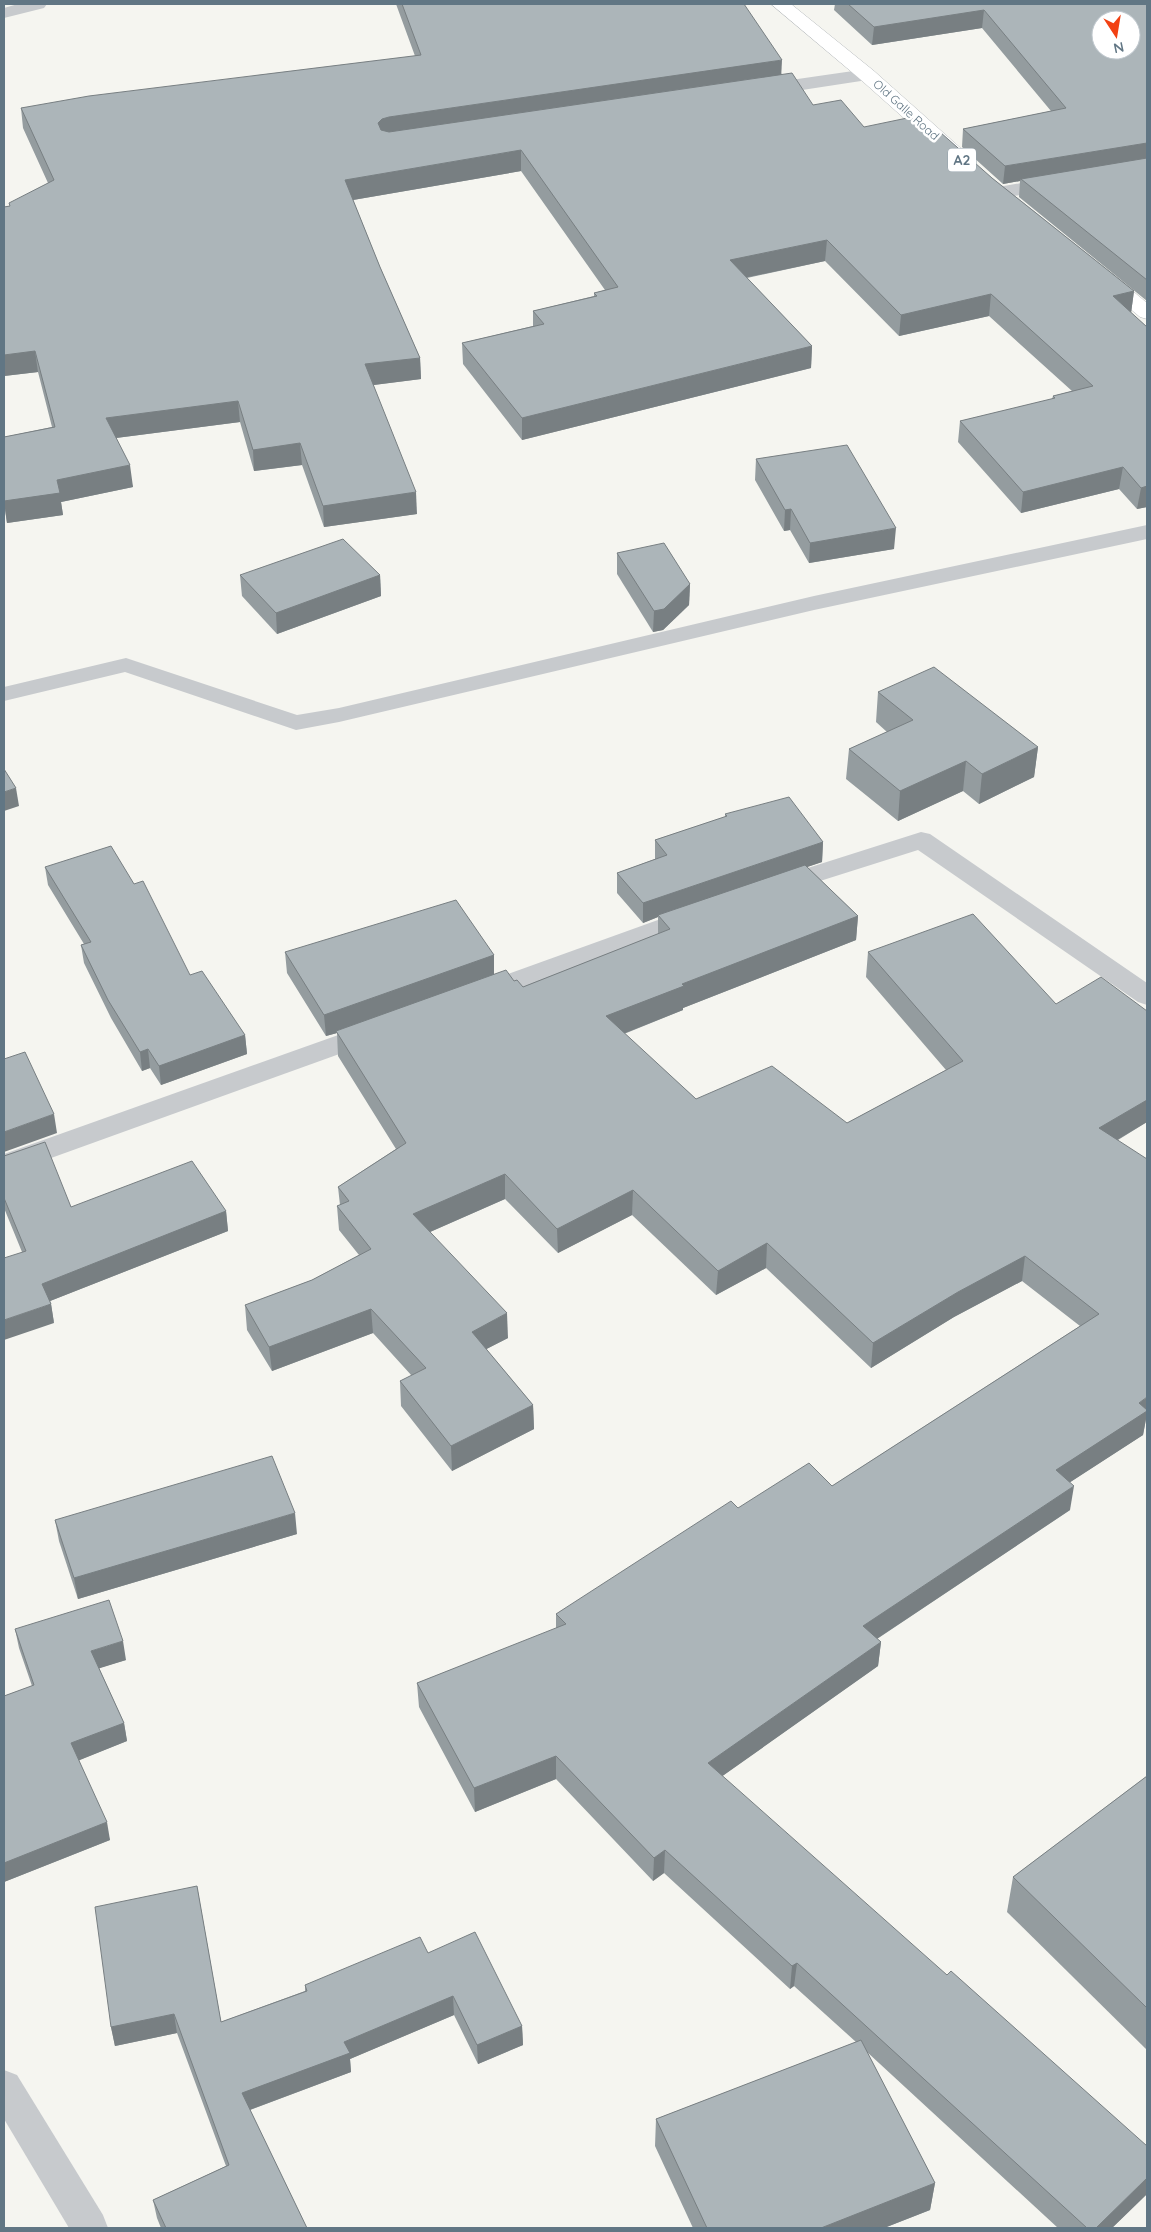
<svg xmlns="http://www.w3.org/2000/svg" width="1151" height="2232" font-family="Quicksand,sans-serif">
  <rect width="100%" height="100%" fill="#f5f5f0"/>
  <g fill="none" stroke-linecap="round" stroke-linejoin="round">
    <!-- highway casing -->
    <g stroke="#b6babd" stroke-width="1">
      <g id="highway">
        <polygon points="771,4 791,4 874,71 966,153 969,157 966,161 952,161 860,79"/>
        <polygon points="1104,271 1111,273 1147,303 1147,319 1140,317 1097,281 1094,277 1097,273"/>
      </g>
    </g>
    <!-- street -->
    <g fill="#c7cacd" fill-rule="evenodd">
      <polygon points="18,4 47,4 44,8 4,18 4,8"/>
      <polygon points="867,69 874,71 876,75 874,79 763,96 756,94 754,90 756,86 763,84"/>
      <polygon points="1056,177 1063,179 1066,183 1063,187 998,199 991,197 988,193 991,189 998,187"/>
      <polygon points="1147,525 1147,539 814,610 339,722 296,730 125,672 4,701 4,687 126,658 297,715 339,708 814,596"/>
      <polygon points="921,832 930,834 1147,983 1147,1005 1138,1002 918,850 779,894 770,892 766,886 770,880"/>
      <polygon points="694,907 703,910 707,916 703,922 487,1000 478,1003 469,1000 465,994 469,988"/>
      <polygon points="372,1023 381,1025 385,1032 381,1039 4,1175 4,1154"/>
      <polygon points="4,2070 17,2075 103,2215 108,2228 69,2228 4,2119"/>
    </g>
    <!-- highway -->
    <use href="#highway" fill="#fff" fill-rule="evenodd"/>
  </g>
  <!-- wall -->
  <g fill="#949c9f">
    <polygon points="396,4 744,4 782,75 813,105 864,127 929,134 992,178 1134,291 1131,313 1147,327 1147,507 1137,509 1119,489 1021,513 958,442 960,421 1052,399 1053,396 1072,391 989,316 899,336 825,261 747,278 812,346 811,368 522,440 463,364 462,343 533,326 533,311 594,296 594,293 605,290 521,171 353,200 380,267 420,358 421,379 373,385 417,514 324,527 302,465 254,471 240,422 116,438 133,487 61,502 63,515 7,523 4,504 4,437 52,427 38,372 4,376 4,207 10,206 48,183 23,128 21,108 415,56"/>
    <polygon points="835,4 1147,4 1147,301 1019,197 1020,181 1003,184 962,147 963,129 1051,111 982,28 872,45 834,10"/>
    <polygon points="756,459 894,549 809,563 790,530 784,531 755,480"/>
    <polygon points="617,553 690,584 689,605 663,630 653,632 617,574"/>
    <polygon points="240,575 380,575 381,596 277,634 242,596"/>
    <polygon points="878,692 1038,747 1034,777 979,804 963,791 898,821 846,779 849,749 887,732 876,722"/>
    <polygon points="725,814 823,842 822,862 807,867 858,916 856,940 683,1008 683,1010 624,1034 696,1099 847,1123 946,1070 866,977 868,952 1056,1004 1147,1011 1147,1122 1118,1140 1146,1419 1143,1435 1070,1482 1070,1510 877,1639 881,1642 878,1666 722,1776 1147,2194 1112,2228 1058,2228 867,2052 935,2183 930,2210 884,2228 693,2228 655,2146 656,2119 856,2042 794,1986 790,1989 664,1873 653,1881 556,1779 475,1812 419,1707 417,1683 556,1629 556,1614 738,1508 832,1486 1080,1326 1022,1281 954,1317 871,1368 766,1268 716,1295 632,1215 558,1253 505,1199 430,1232 508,1338 486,1349 533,1405 534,1429 452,1471 401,1406 400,1381 412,1376 373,1333 272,1371 247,1330 245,1305 312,1280 359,1255 339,1230 337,1206 340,1205 338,1187 396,1149 338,1056 337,1033 326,1036 287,973 285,952 494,955 494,974 514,981 523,987 658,934 658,917 643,923 617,893 617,873 655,859 655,840 725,817"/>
    <polygon points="45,867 190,975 245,1035 247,1054 161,1085 150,1068 142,1071 111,1018 84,963 81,945 84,944 48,885"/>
    <polygon points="4,1156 71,1207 226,1211 228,1231 50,1301 51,1304 54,1323 22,1252 4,1208"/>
    <polygon points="55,1520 297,1534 78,1599 59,1541"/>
    <polygon points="15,1629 126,1660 99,1668 124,1723 127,1741 79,1760 110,1840 4,1882 4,1696 32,1686 19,1648"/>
    <polygon points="1147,1776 1147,2050 1007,1912 1013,1877"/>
    <polygon points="197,1886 221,2022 305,1991 305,1985 428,1953 522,2026 523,2045 478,2064 454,2015 350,2059 351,2072 250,2110 307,2228 161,2228 157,2218 153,2200 226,2166 177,2033 115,2046 111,2027"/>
  </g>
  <!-- shaded-wall -->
  <g fill="#787f82">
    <polygon points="984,10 982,28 872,45 874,27"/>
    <polygon points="782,60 781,80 382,139 378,123 382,119 389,117"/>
    <polygon points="1147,143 1147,161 1021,179 1020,181 1003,184 1005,166"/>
    <polygon points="521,150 521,171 347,201 345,180"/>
    <polygon points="827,240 825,261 729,281 730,260"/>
    <polygon points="1134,291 1131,313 1113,296"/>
    <polygon points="991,294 989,316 899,336 901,315"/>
    <polygon points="812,346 811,368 522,440 522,418"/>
    <polygon points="35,351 38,372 4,376 4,355"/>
    <polygon points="420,358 421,379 366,386 365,364"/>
    <polygon points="238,401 240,422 108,439 106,418"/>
    <polygon points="300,443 302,465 254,471 253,450"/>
    <polygon points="130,465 133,487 61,502 63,515 7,523 4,501 57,480"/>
    <polygon points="1123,467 1119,489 1021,513 1023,492"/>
    <polygon points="1147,486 1147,507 1137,509 1141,488"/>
    <polygon points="416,492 417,514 324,527 323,506"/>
    <polygon points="791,509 790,530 784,531 785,510"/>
    <polygon points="896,528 894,549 809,563 810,543"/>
    <polygon points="380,575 381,596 277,634 276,613"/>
    <polygon points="690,584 689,605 663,630 653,632 654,611"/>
    <polygon points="1038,747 1034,777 979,804 982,774"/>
    <polygon points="966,761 963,791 898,821 900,791"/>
    <polygon points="16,788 19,806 4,811 4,792"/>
    <polygon points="823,842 822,862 660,917 658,915 658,917 643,923 643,903"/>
    <polygon points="858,916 856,940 683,1008 683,1010 605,1041 606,1016 682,984"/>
    <polygon points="494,955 494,976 336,1031 337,1033 326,1036 324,1015"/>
    <polygon points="245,1035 247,1054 161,1085 159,1066"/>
    <polygon points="148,1049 150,1068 142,1071 140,1052"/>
    <polygon points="1147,1100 1147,1122 1095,1153 1099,1128"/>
    <polygon points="54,1114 57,1133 4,1152 4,1132"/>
    <polygon points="505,1174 505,1199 414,1239 413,1214"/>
    <polygon points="633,1190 632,1215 558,1253 557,1229"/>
    <polygon points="226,1211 228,1231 45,1303 42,1284"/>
    <polygon points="767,1243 766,1268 716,1295 718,1271"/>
    <polygon points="1025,1256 1022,1281 954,1317 871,1368 873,1343 958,1292"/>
    <polygon points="51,1304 54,1323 4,1340 4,1320"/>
    <polygon points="371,1309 373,1333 272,1371 269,1347"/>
    <polygon points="507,1313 508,1338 473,1356 472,1332"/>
    <polygon points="1147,1397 1147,1418 1146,1419 1143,1435 1052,1494 1056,1470"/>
    <polygon points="533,1405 534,1429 452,1471 451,1446"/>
    <polygon points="1074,1486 1070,1510 860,1650 863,1626"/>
    <polygon points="295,1513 297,1534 78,1599 74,1578"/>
    <polygon points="123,1641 126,1660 94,1670 91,1651"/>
    <polygon points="881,1642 878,1666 707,1787 708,1763"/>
    <polygon points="124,1723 127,1741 75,1762 71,1743"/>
    <polygon points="556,1756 556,1779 475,1812 474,1788"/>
    <polygon points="107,1822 110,1840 4,1882 4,1863"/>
    <polygon points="665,1850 664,1873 653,1881 654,1858"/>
    <polygon points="797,1963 794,1986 790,1989 792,1966"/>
    <polygon points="453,1996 454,2015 350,2059 351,2072 244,2112 242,2093 344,2042"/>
    <polygon points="174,2014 177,2033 115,2046 111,2027"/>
    <polygon points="522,2026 523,2045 478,2064 477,2045"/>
    <polygon points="1147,2178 1147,2194 1112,2228 1096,2228"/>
    <polygon points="935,2183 930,2210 884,2228 821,2228"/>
  </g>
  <!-- building -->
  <g fill="#acb5b9" stroke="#787f82" fill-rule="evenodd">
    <polygon points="402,4 744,4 782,60 389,117 382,119 378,123 381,130 389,132 792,73 813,105 841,100 864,127 912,117 929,134 940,132 992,178 1134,291 1113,296 1147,327 1147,486 1141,488 1123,467 1023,492 960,421 1055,398 1053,396 1093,386 991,294 901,315 827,240 730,260 812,346 522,418 462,343 544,324 533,311 597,296 594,293 618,287 521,150 345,180 380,267 420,358 365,364 416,492 323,506 300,443 253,450 238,401 106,418 130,465 57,480 60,493 4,501 4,437 55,427 35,351 4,355 4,207 10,206 9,203 54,180 21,108 89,96 421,55"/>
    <path d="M848,4H1147V143L1005,166L963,129L1066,108L984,10L874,27ZM1101,20H1131V50H1101Z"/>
    <polygon points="1147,158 1147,280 1021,179"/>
    <polygon points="847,445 896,528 810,543 791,509 785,510 756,459"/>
    <polygon points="343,539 380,575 276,613 240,575"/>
    <polygon points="664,543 690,584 664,609 654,611 617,553"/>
    <polygon points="934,667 1038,747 982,774 966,761 900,791 849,749 913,720 878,692"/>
    <polygon points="4,769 16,788 4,792"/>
    <polygon points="789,797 823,842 643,903 617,873 667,855 655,840 727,816 725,814"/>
    <polygon points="111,846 134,884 143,881 190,975 202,971 245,1035 159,1066 148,1049 140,1052 108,1000 81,945 91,942 45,867"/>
    <polygon points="805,865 858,916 682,984 684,986 606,1016 696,1099 772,1066 847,1123 963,1061 868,952 973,914 1056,1004 1101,977 1147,1011 1147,1100 1099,1128 1147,1159 1147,1397 1139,1403 1147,1410 1147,1411 1056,1470 1074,1486 863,1626 881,1642 708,1763 947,1975 951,1971 1147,2146 1147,2178 1096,2228 1087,2228 797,1963 792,1966 665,1850 654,1858 556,1756 474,1788 417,1683 566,1624 556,1614 731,1501 738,1508 809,1463 832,1486 1099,1314 1025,1256 958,1292 873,1343 767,1243 718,1271 633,1190 557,1229 505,1174 413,1214 507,1313 472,1332 533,1405 451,1446 400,1381 426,1368 371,1309 269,1347 245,1305 312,1280 371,1249 337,1206 349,1201 338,1187 406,1143 336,1031 506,970 514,981 517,980 523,987 670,929 658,915"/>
    <polygon points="456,900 494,955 324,1015 285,952"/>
    <polygon points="25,1052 54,1114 4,1132 4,1059"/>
    <polygon points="45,1142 71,1207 192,1161 226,1211 42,1284 51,1304 4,1320 4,1258 26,1251 4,1198 4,1156"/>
    <polygon points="272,1456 295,1513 74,1578 55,1520"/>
    <polygon points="109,1600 123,1641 91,1651 124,1723 71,1743 107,1822 4,1863 4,1696 34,1685 15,1629"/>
    <polygon points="1147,1776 1147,2008 1013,1877"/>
    <polygon points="197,1886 221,2022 307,1991 305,1985 420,1937 428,1953 475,1932 522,2026 477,2045 453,1996 344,2042 350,2053 242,2093 307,2228 166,2228 153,2200 229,2165 174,2014 111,2027 95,1907"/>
    <polygon points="861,2040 935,2183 821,2228 707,2228 656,2119"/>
  </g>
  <g text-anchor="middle" stroke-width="5" stroke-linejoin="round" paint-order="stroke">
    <!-- far-street labels -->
    <g font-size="12" fill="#617684" stroke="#fff">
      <text transform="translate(906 110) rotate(42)" y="4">Old Galle Road</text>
    </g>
    <!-- shield labels -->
    <rect fill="#fff" stroke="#909fa9" stroke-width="1" x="948" y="148.5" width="28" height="23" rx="4"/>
    <g font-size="14" font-weight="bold" fill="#617684">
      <text x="962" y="165">A2</text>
    </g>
  </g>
  <!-- border -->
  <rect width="1151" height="2232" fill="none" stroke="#617684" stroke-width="10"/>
  <!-- north arrow -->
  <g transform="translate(1116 35) rotate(168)"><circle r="24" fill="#ffffff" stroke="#c0c8ce"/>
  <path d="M0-4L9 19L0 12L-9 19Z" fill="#f24113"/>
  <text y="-8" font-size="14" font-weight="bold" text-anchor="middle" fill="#617684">N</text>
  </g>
</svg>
